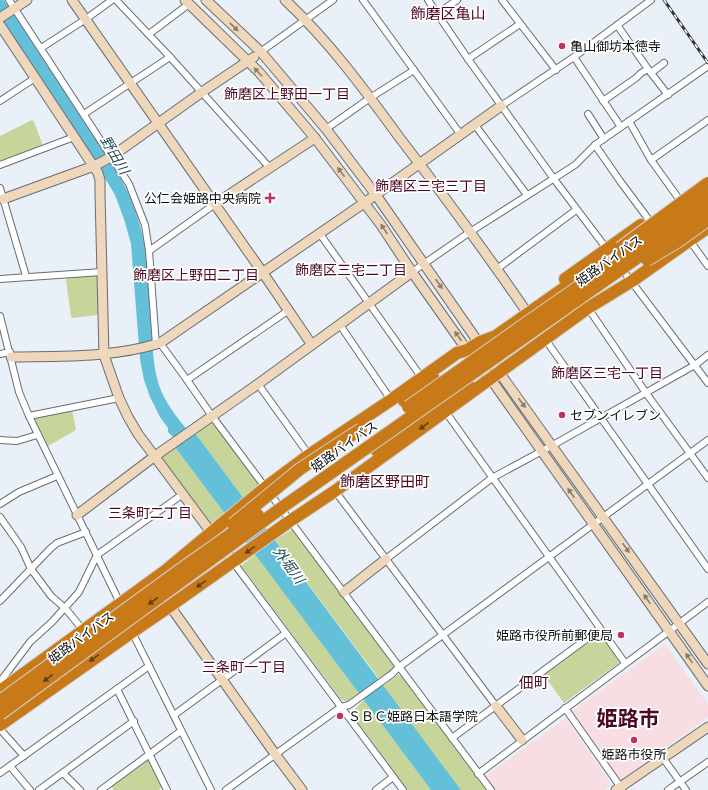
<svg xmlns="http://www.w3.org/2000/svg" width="708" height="790" font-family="Lora,'Noto Sans JP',serif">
  <rect width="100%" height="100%" fill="#e9f0f8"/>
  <!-- commercial -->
  <g fill="#f8dde2">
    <polygon points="665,644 708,704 708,717 621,780 572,711"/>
    <polygon points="566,718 612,785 605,790 495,790 487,779 488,774"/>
  </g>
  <!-- green -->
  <g fill="#c7d59a">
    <polygon points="32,120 34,122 43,146 0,162 0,136"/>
    <polygon points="96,275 98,276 99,313 97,315 73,318 71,317 66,280 68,278"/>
    <polygon points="72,410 76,430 48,446 35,419 37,416"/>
    <polygon points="212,421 260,485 244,499 195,433"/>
    <polygon points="175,447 225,514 211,526 162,461 163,454"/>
    <polygon points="293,529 395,667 393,671 380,680 275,540"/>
    <polygon points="256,554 360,695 351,701 344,701 340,698 241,566"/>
    <polygon points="600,634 620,662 564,703 544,675"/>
    <polygon points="398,675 402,676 486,790 461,790 383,686"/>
    <polygon points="364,700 431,790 408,790 353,716 352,712"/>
    <polygon points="147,759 151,760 162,785 161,788 159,790 114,790 111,786"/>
  </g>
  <!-- water -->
  <path fill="#64c0d8" d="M0,0H4L15,16L111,162C126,185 137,210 143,237C149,264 149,293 151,321C153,345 152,370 162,393C169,408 181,422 191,435L195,433L461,790H431L175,447L179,443L168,432V428L160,417L150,397L144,380L140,359L131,244L124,219L115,195L99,168L0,18Z"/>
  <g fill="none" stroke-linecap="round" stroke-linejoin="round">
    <!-- street casing -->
    <g stroke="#676d75" stroke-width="8">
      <g id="street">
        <polyline points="9,0 129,184 145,225 149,251 156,345"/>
        <polyline points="116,0 170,57 269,167"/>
        <polyline points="363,0 461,135"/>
        <polyline points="428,0 468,59 554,179 708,383"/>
        <polyline points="502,0 556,70"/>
        <polyline points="437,14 457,0"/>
        <polyline points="617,25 648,69 668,95"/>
        <polyline points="149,34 189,4"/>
        <polyline points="41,48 86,19 112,0"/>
        <polyline points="259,53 333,0"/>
        <polyline points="574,57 621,127"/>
        <polyline points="468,59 520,24"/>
        <polyline points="651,73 664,63"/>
        <polyline points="0,101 35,78"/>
        <polyline points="603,101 636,78 641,73 648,69"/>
        <polyline points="501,106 574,57 651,0"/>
        <polyline points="84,114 170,57"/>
        <polyline points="588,114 604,139"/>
        <polyline points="629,121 651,160 679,199"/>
        <polyline points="475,125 527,195"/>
        <polyline points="326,129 370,98 414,70"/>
        <polyline points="595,145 620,181 649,220"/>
        <polyline points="651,160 708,120"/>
        <polyline points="0,165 74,137"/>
        <polyline points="0,188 26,276"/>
        <polyline points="320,234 422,378"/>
        <polyline points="688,238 708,266"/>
        <polyline points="149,251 215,204"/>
        <polyline points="497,269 576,210"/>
        <polyline points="412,272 470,232 575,165 595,145 708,66"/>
        <polyline points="0,279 102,272"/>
        <polyline points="588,308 646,393 708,478"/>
        <polyline points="0,316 19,392 29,416 120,603"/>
        <polyline points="340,325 391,400"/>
        <polyline points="545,339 708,569"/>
        <polyline points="160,343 187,380 212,416 491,790"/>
        <polyline points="0,354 10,352"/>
        <polyline points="187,380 289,310"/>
        <polyline points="258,384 309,455"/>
        <polyline points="445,411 625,663"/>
        <polyline points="29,416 119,398"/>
        <polyline points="0,440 17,441 37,435"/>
        <polyline points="335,491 496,706"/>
        <polyline points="0,504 19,492 57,476"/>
        <polyline points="0,517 21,547 31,569 51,596 65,608 83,630"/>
        <polyline points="386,559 492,478 553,445 695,365 708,355"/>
        <polyline points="233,562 403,790"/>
        <polyline points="0,601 50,549 57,543 86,532"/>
        <polyline points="132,632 211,790"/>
        <polyline points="0,682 30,642 52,622 79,592 97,555 183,494"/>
        <polyline points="117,689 167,790"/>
        <polyline points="565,708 622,789"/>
        <polyline points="174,715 286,633"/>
        <polyline points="0,729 24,756"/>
        <polyline points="452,738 600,629"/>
        <polyline points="663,758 686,790"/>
        <polyline points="10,766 30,790"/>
        <polyline points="0,773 149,666"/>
        <polyline points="63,773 80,790"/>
        <polyline points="478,774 708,602"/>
        <polyline points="39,790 134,721"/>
        <polyline points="101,790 181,731"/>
        <polyline points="226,790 341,707 349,705 392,674 399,667 708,440"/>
        <polyline points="376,790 393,777"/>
        <polyline points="668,790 708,762"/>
      </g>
    </g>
    <!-- secondary casing -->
    <g stroke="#676d75" stroke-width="11">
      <g id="secondary">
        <polyline points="72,0 263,273 312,345"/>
        <polyline points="185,0 259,72 315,138 381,225 412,272 467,350 490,378 708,686"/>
        <polyline points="206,0 261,52 326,129 376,195 499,372 708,664"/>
        <path d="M285,0C329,41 364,89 399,137C442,193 484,250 524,308"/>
        <polyline points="0,18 27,0"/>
        <polyline points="0,25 98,173 100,180 100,194 104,355 119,398 128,417 138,434 233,562"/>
        <polyline points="3,199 94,166 111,157 202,92 254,57"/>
        <polyline points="215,204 315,138"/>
        <path d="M11,357C61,356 112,358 160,343L364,203L501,106"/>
        <polyline points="77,515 155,456 258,384 412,272"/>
        <polyline points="344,592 386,559"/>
        <polyline points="170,606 275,754 302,790"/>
        <polyline points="496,706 522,740"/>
        <polyline points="616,790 708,727"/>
      </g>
    </g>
    <!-- highway casing -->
    <g stroke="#cecfcf" stroke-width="14">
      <g id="highway">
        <polyline points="565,279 641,225"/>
        <polyline points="404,401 434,379"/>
        <polyline points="376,450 453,394 470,387"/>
        <polyline points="0,691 165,571 266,487 309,455 391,400 457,353 467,350 480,342 496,336 577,279"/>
        <polyline points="0,725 132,632 170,606 290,521 335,491 588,308 632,281 707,228"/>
      </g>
    </g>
    <!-- street -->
    <use href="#street" stroke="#fff" stroke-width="6"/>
    <!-- secondary -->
    <use href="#secondary" stroke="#eed7ba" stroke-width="9"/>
    <!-- highway -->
    <use href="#highway" stroke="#c87a18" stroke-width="12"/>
    <!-- rail casing -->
    <g stroke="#313437" stroke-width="3">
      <polyline id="rail" points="664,0 708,63"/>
    </g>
    <!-- rail -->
    <use href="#rail" stroke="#fff" stroke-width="1.5" stroke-dasharray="4.5" stroke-linecap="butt"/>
    <!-- highway-bridge casing -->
    <g stroke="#cecfcf" stroke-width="14" stroke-linecap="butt">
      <g id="highway-bridge">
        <polyline points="620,248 708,183"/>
        <polyline points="647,260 677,242 708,220"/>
        <polyline points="408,407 525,324 708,197"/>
        <polyline points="233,524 300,469 361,429"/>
        <polyline points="0,701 184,567 258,515"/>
        <polyline points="0,714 284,506 708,208"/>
      </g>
    </g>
    <!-- highway-bridge -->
    <use href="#highway-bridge" stroke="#c87a18" stroke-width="12"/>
  </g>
  <!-- one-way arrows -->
  <defs><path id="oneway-solid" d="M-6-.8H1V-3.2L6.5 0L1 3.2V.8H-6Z"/></defs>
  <g fill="#887d6e">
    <use href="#oneway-solid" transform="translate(234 27) rotate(44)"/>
    <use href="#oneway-solid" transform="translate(258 72) rotate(-134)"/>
    <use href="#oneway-solid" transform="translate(341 172) rotate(-127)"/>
    <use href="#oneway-solid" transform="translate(384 229) rotate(-124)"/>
    <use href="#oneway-solid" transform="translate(439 284) rotate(55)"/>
    <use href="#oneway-solid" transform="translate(458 336) rotate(-125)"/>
    <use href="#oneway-solid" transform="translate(522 403) rotate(54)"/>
    <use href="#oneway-solid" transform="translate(571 493) rotate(-125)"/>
    <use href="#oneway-solid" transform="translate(626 548) rotate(55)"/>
    <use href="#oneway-solid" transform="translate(647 599) rotate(-125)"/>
    <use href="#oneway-solid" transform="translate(689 658) rotate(-125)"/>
  </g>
  <g fill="#613f14">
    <use href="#oneway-solid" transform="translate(424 426) rotate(144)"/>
    <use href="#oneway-solid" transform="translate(250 550) rotate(144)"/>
    <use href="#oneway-solid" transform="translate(201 584) rotate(145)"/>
    <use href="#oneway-solid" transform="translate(153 601) rotate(144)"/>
    <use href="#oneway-solid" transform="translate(94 658) rotate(145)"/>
    <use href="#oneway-solid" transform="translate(48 678) rotate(143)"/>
  </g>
  <!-- markers -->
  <g fill="#bf3265" stroke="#fff" stroke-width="1.5">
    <circle cx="562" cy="46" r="4"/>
    <path d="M268 192h4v4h4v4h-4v4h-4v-4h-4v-4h4z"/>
    <circle cx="562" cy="415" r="4"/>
    <circle cx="621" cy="635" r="4"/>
    <circle cx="340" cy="716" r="4"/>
    <circle cx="634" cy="740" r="4"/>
  </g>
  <g text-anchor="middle" stroke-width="3.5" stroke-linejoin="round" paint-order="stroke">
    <!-- poi labels -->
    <g font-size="13" fill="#0c0f11" stroke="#fff" text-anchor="start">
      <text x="570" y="51">亀山御坊本徳寺</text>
      <text x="261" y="203" text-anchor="end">公仁会姫路中央病院</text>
      <text x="570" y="420">セブンイレブン</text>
      <text x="613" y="640" text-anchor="end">姫路市役所前郵便局</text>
      <text x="348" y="721">ＳＢＣ姫路日本語学院</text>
      <text x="634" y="759" text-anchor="middle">姫路市役所</text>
    </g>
    <!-- street labels -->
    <g font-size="13" fill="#0c0f11" stroke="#fff">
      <text transform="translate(609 260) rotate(-35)" y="5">姫路バイパス</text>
      <text transform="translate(344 446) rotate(-35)" y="5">姫路バイパス</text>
      <text transform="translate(81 637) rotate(-36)" y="5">姫路バイパス</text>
    </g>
    <!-- neighbourhood labels -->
    <g font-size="14" fill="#4e0a24" stroke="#fff">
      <text x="287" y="99">飾磨区上野田一丁目</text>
      <text x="431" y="191">飾磨区三宅三丁目</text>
      <text x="351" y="275">飾磨区三宅二丁目</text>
      <text x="196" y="280">飾磨区上野田二丁目</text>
      <text x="607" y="378">飾磨区三宅一丁目</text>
      <text x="150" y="518">三条町二丁目</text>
      <text x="244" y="672">三条町一丁目</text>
    </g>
    <!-- water labels -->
    <g font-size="14" font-style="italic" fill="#234c57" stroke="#fff">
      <text transform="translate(115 155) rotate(59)" y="5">野田川</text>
      <text transform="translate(289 565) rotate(54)" y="5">外堀川</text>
    </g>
    <!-- quarter labels -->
    <g font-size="15" fill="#4e0a24" stroke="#fff">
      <text x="448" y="19">飾磨区亀山</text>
      <text x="385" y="487">飾磨区野田町</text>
      <text x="534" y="688">佃町</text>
    </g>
    <!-- town labels -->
    <g font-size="21" font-weight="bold" fill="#4e0a24" stroke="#fff">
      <text x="628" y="726">姫路市</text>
    </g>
  </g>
</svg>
